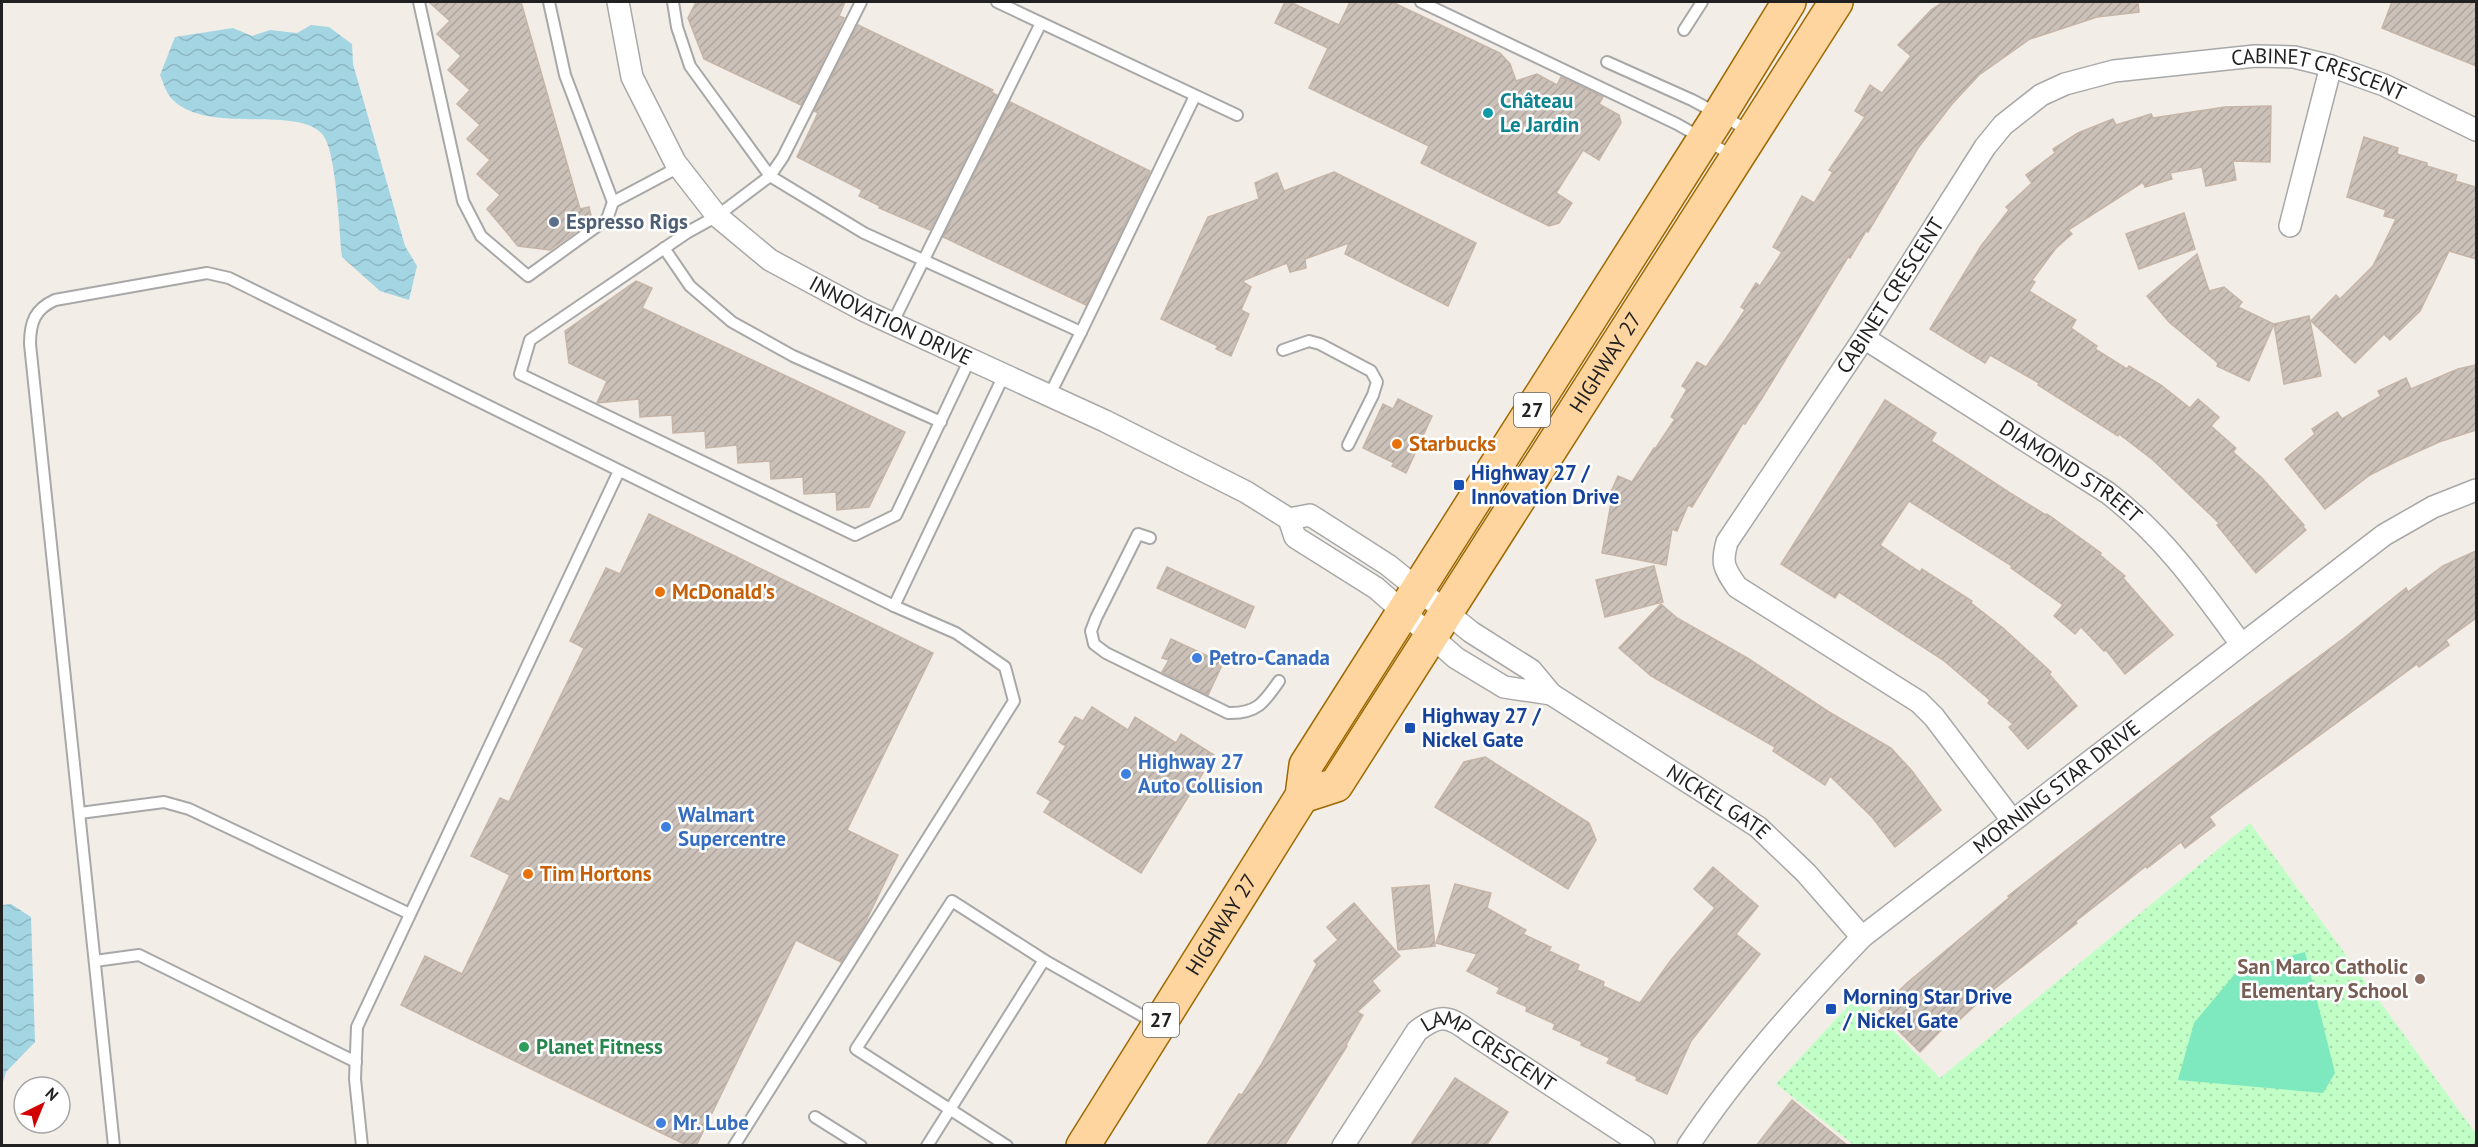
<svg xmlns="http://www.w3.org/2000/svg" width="2478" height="1147" font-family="'PT Sans',sans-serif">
  <defs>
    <pattern id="park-dots" width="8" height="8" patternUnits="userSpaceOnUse" patternTransform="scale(1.5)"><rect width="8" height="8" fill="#c1ffc6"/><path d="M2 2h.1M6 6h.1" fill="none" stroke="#a6daaa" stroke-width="1.8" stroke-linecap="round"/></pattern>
    <pattern id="water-waves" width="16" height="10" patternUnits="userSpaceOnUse" patternTransform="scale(1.5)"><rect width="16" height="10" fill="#a3d5e3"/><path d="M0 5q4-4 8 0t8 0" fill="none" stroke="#8cb7c2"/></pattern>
    <pattern id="building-hatch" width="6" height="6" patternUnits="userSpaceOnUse" patternTransform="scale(1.5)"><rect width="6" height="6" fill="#cbc1b9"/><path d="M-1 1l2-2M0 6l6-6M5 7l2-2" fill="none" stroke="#aea69f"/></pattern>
  </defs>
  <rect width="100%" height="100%" fill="#f2eee7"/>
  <!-- park -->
  <polygon fill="url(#park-dots)" points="2250,823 2476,1134 2476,1145 1854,1145 1776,1084 1858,995 1940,1078"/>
  <!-- pitch -->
  <polygon fill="#7ee8bf" points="2305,952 2335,1073 2323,1093 2178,1080 2194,1023 2238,970"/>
  <!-- water -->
  <g fill="url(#water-waves)">
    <path d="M311,25L329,27L352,44L353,64L405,246L417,266L409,300L380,291L342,257C339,231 337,154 323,135C298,104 207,136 172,99C166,93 163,82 160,75L175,37L233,28L252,36L270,30L297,33Z"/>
    <polygon points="11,904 31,917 35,1042 6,1072 2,1086 2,905"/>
  </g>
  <!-- building -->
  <g fill="url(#building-hatch)" stroke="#c6b5a7" stroke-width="1.5">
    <polygon points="429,2 521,2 580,209 589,207 592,220 550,250 518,246 487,209 500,195 477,174 490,160 467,139 480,125 457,104 470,90 448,70 461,56 437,34 450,21"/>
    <polygon points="696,2 845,2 839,16 844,18 801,105 704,59 688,18"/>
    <polygon points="1285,2 1290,2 1339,25 1350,2 1392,2 1500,53 1510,64 1516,81 1537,74 1557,85 1561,77 1599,95 1603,97 1599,104 1619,115 1621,123 1599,160 1583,150 1556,193 1572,203 1559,223 1549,226 1421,163 1429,146 1309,88 1328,48 1275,23"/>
    <polygon points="1943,2 2138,2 2139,12 2097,17 2030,39 1979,75 1952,104 1918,148 1868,232 1866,231 1850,258 1848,257 1762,398 1745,424 1743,423 1692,507 1688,505 1677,531 1672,529 1666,565 1602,553 1611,503 1607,501 1618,476 1632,482 1654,448 1655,449 1675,419 1671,417 1687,389 1682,386 1697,362 1706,367 1725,340 1745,310 1741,307 1756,283 1760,286 1782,252 1773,247 1802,196 1814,203 1833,172 1829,170 1865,117 1855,111 1870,85 1882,93 1911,56 1898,45 1931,10"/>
    <polygon points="2392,2 2476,2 2476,66 2382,28"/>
    <polygon points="858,25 993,90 991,92 997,95 930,230 879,208 880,206 859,196 862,190 797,157 818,113 814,111"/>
    <polygon points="1010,102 1150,171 1086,305 943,237"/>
    <polygon points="2271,106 2270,162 2233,161 2236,180 2206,186 2202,167 2170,173 2172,179 2145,187 2143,182 2068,230 2072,234 2056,248 2032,280 2035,282 2029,291 2076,320 2071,328 2097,346 2095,349 2127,369 2129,366 2161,385 2190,408 2198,399 2219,417 2211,426 2236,448 2233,452 2262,478 2304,525 2303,527 2306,530 2256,573 2217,525 2219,523 2153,460 2119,434 2118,436 2038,385 2039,383 1990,355 1985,363 1930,329 1981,246 2009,210 2006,207 2032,183 2026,175 2055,153 2053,149 2078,133 2113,119 2116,125 2151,114 2153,118 2225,107"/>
    <polygon points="2364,137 2398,148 2397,154 2427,163 2427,166 2457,175 2455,181 2476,187 2476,259 2449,251 2420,311 2390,340 2384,334 2355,363 2311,321 2336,295 2340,299 2373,266 2396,219 2384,216 2386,210 2347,197"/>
    <polygon points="1334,172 1476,243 1448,306 1345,254 1349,243 1305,259 1306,268 1290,272 1287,263 1242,281 1251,287 1241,310 1249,314 1231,356 1216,349 1218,346 1161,319 1208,217 1259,199 1255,183 1277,173 1284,191"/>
    <polygon points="2184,213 2195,249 2139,269 2126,234"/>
    <polygon points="2197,254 2209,291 2224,287 2242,302 2238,307 2274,324 2249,381 2217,366 2218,363 2169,322 2147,296"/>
    <polygon points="636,281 652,288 642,308 905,432 869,507 837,510 836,492 804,494 803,477 771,479 770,461 738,463 737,445 706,448 705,431 673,433 672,415 640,417 639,399 597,403 607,381 569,363 565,331"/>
    <polygon points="2309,316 2321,376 2284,384 2274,324"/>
    <polygon points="2476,365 2476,430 2439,442 2397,461 2370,475 2325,509 2285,459 2315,434 2312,429 2337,412 2342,419 2381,396 2378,391 2406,378 2411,389 2458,369"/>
    <polygon points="1398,399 1432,416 1406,473 1392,466 1394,463 1363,448 1383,404 1393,409"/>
    <polygon points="1885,400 1936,433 1931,441 2010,493 2046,515 2047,514 2101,553 2100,555 2125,576 2123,578 2173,635 2125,674 2106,650 2104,651 2081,627 2075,634 2054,616 2063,605 2011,568 2012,566 1909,501 1880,545 1920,572 1922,569 1972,601 1971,603 2003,628 2051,672 2049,674 2077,706 2028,749 2009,727 2013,724 1988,703 1990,700 1943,660 1839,592 1835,598 1781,564"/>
    <polygon points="649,514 933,653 847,830 898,855 863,927 841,962 796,940 696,1146 688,1146 401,1005 425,956 462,974 510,875 471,856 500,798 509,802 584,648 570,641 606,568 620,574"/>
    <polygon points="2476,551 2476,618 2446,640 2449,645 2419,667 2417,664 2234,798 2209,817 2215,825 2185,848 2181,842 2147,868 2146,866 2076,921 2077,923 1983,998 1953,1026 1949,1022 1920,1052 1879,1011 1907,983 2010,897 2008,896 2208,739 2344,638 2406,588 2408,592 2443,566"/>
    <polygon points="1654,566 1663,602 1605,617 1596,580"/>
    <polygon points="1167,567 1254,607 1245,628 1157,588"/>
    <polygon points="1661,604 1677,618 1749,659 1829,712 1891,748 1912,771 1941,810 1895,847 1872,817 1830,776 1825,785 1773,751 1775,747 1651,676 1619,648"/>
    <polygon points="1171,639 1223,663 1208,695 1162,672 1169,660 1162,658"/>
    <polygon points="1092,707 1128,730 1135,717 1176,743 1181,734 1214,755 1141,873 1044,812 1051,801 1037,793 1066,746 1059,742 1075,717 1083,721"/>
    <polygon points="1485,757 1589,823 1596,840 1568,889 1435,807 1464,762"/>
    <polygon points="1713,867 1758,906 1736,934 1760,954 1691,1041 1667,1094 1636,1080 1637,1077 1607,1063 1610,1058 1581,1045 1582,1042 1553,1029 1555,1024 1526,1011 1527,1007 1497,993 1500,988 1467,971 1477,954 1436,943 1455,884 1491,893 1487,908 1526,930 1523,934 1551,947 1549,951 1579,965 1577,970 1604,982 1603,986 1640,1003 1671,960 1715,908 1694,889"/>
    <polygon points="1429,885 1435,946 1398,950 1392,888"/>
    <polygon points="1354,903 1400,956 1372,981 1380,991 1357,1012 1363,1015 1346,1045 1347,1046 1284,1146 1206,1146 1239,1094 1242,1095 1261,1065 1317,964 1314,961 1338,940 1327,927"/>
    <polygon points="1455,1078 1508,1112 1486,1146 1410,1146"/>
    <polygon points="1792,1100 1848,1146 1756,1146"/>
  </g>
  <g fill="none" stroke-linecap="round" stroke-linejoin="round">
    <!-- service casing -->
    <g stroke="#a8a8a8" stroke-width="14">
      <g id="service">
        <polyline points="419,2 463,201 481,236 528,276 607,219 613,202"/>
        <polyline points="549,2 565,75 613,202 679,167"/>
        <polyline points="673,2 677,27 690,66 770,176 864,233 1081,332 1049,396"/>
        <polyline points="861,2 783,157 770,176 717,216 688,232 530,340 520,374 855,535 896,515 970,359"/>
        <polyline points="997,2 1237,115"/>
        <polyline points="1421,2 1677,124 1735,157"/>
        <polyline points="1684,30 1702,2"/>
        <polyline points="1607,62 1692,100 1750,131"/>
        <polyline points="664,248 690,286 732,322 793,356 941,422"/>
        <polyline points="892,324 1041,23"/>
        <polyline points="1081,332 1195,96"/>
        <polyline points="1283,350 1309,341 1320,344 1371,371 1377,382 1373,395 1348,445"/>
        <path d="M1150,538L1138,534L1096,618L1091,631L1094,644L1106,653L1228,713C1256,714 1264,703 1279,681"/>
        <polyline points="894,606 1004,375"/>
        <polyline points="80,813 164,802 189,809 410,914"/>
        <polyline points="1044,960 1155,1023"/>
        <polyline points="95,961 139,955 356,1062"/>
        <polyline points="815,1117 861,1146"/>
        <path d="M114,1146L30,344C30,322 35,309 55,300L207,273L229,278L894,606L956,633L1005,667L1014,701L734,1146"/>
        <polyline points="362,1146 355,1079 357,1027 619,471"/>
        <polyline points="927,1146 1044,960 952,901 856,1049 1007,1146"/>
      </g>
    </g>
    <!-- minor casing -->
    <g stroke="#a8a8a8" stroke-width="24">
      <g id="minor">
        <path id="s1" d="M618,2L632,77L675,162L717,216L770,260L863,310L1105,421L1246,492L1289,519L1295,537L1376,588L1456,658L1504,687L1551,694"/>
        <polyline points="2290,226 2331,66"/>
        <path id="s2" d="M1864,338L2108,493C2163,535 2201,589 2241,644"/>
        <path id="s3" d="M1289,519L1310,515L1388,565L1471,632L1531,670L1551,694L1758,827L1806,873L1862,937"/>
        <path id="s4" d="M2012,820L1934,717L1919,702L1737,587C1724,568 1721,564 1727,542L1864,338L1985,147L2003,125L2041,95L2065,84L2114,71L2255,56L2294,57L2331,66L2384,85L2476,130"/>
        <path id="s5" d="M1343,1146L1417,1031C1439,1014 1448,1015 1470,1032L1644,1146"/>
        <path id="s6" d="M1688,1146C1737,1072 1801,1001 1862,937L2384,535L2433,507L2476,490"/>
      </g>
    </g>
    <!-- primary casing -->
    <g stroke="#9e6900" stroke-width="36">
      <g id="primary">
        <path id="s7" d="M1302,796L1336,785L1836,2"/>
        <path id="s8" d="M1083,1146L1302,796L1306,765L1720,114L1789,2"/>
      </g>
    </g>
    <!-- service -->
    <use href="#service" stroke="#fff" stroke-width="10"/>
    <!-- minor -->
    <use href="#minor" stroke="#fff" stroke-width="21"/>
    <!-- primary -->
    <use href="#primary" stroke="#ffd59f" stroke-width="33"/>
  </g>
  <!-- markers -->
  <circle fill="#0f9aa8" stroke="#fff" stroke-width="2" cx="1488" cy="113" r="6"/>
  <circle fill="#5c6f8a" stroke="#fff" stroke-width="2" cx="554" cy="222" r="6"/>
  <g fill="#e8710a" stroke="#fff" stroke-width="2">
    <circle cx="1397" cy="444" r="6"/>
    <circle cx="660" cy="592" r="6"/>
    <circle cx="528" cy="874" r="6"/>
  </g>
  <g fill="#1a4fb4" stroke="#fff" stroke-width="2">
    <rect x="1453" y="479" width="12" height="12" rx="3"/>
    <rect x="1404" y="722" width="12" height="12" rx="3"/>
    <rect x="1825" y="1003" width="12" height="12" rx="3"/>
  </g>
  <g fill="#3f7fe0" stroke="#fff" stroke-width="2">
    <circle cx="1197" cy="658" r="6"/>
    <circle cx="1126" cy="774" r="6"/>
    <circle cx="666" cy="827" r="6"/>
    <circle cx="661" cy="1123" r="6"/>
  </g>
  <circle fill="#8d6e63" stroke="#fff" stroke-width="2" cx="2420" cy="979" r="6"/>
  <circle fill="#2e9e5b" stroke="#fff" stroke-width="2" cx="524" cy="1047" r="6"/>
  <g text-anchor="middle" stroke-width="5" stroke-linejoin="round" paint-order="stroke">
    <!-- shield labels -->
    <g fill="#fff" stroke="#646464" stroke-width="1.5">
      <rect x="1514" y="393" width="36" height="34" rx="4.5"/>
      <rect x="1143" y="1003" width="36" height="34" rx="4.5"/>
    </g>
    <g font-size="20" font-weight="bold" fill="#212121">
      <text x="1532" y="417">27</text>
      <text x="1161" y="1027">27</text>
    </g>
    <!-- street labels -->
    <g font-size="21" fill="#212121" stroke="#fff">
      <text dy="7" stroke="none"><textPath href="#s4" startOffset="1248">CABINET CRESCENT</textPath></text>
      <text dy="7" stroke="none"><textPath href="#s4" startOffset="710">CABINET CRESCENT</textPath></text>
      <text dy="7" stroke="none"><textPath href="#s1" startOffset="444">INNOVATION DRIVE</textPath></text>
      <text dy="7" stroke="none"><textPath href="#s7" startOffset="537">HIGHWAY 27</textPath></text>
      <text dy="7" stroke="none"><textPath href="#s2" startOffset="246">DIAMOND STREET</textPath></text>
      <text dy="7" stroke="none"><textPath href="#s6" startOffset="518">MORNING STAR DRIVE</textPath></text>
      <text dy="7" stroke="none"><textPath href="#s3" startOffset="522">NICKEL GATE</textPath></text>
      <text dy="7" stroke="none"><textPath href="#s8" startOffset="261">HIGHWAY 27</textPath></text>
      <text dy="7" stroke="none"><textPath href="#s5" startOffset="220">LAMP CRESCENT</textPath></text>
    </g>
    <!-- culture labels -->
    <g font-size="21" font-weight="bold" fill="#0d838f" stroke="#fff" text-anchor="start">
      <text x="1500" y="108">Château<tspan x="1500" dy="24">Le Jardin</tspan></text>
    </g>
    <!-- service labels -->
    <g font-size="21" font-weight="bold" fill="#4e5e75" stroke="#fff" text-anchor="start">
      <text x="566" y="229">Espresso Rigs</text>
    </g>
    <!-- food labels -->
    <g font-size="21" font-weight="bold" fill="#c56008" stroke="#fff" text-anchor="start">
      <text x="1409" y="451">Starbucks</text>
      <text x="672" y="599">McDonald's</text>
      <text x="540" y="881">Tim Hortons</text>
    </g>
    <!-- transit labels -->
    <g font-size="21" font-weight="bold" fill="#164399" stroke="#fff" text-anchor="start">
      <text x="1471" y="480">Highway 27 /<tspan x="1471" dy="24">Innovation Drive</tspan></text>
      <text x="1422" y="723">Highway 27 /<tspan x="1422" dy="24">Nickel Gate</tspan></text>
      <text x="1843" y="1004">Morning Star Drive<tspan x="1843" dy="24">/ Nickel Gate</tspan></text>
    </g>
    <!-- shop labels -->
    <g font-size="21" font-weight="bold" fill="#366cbe" stroke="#fff" text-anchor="start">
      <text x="1209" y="665">Petro-Canada</text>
      <text x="1138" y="769">Highway 27<tspan x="1138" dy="24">Auto Collision</tspan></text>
      <text x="678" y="822">Walmart<tspan x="678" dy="24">Supercentre</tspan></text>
      <text x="673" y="1130">Mr. Lube</text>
    </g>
    <!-- education labels -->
    <g font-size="21" font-weight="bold" fill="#785e54" stroke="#fff" text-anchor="end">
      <text x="2408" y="974">San Marco Catholic<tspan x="2408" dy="24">Elementary School</tspan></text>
    </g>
    <!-- leisure labels -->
    <g font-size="21" font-weight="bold" fill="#27864d" stroke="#fff" text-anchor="start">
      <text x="536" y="1054">Planet Fitness</text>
    </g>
  </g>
  <!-- border -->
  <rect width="2478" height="1147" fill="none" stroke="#212121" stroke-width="6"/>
  <!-- north arrow -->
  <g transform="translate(42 1105) rotate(43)"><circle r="28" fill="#ffffff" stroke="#a6a6a6" stroke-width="1.5"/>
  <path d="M0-4.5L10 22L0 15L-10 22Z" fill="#d20000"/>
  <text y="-9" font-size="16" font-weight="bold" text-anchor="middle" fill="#212121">N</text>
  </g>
</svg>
